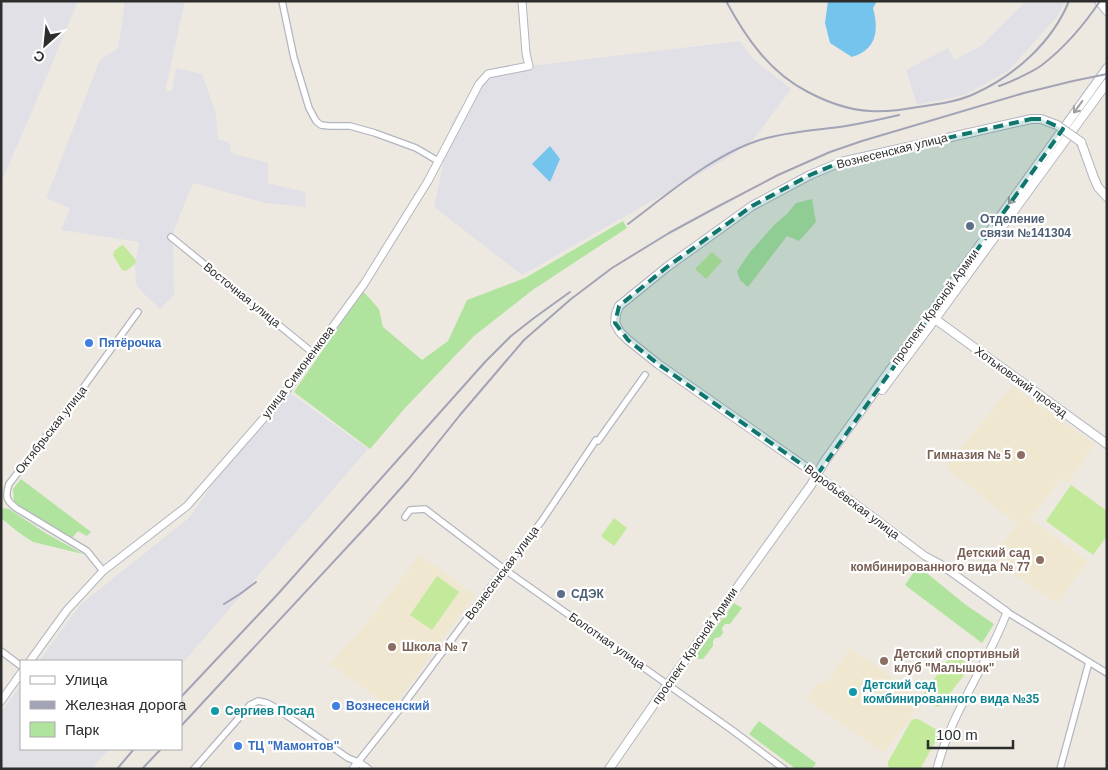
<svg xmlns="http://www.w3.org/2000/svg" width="1108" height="770" font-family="Helvetica,sans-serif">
  <rect width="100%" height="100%" fill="#eee9e0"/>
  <!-- industrial -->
  <g fill="#e2e0e7">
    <polygon points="1,1 78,1 31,114 1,182"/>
    <polygon points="125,1 185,1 165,91 172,91 176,68 202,74 216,114 218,139 229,142 231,153 268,163 268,183 305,192 306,207 265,203 194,183 189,192 173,233 174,295 160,309 142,292 136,284 135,264 139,242 61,230 70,208 46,198 100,60 118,48"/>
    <polygon points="1026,1 1066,1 1056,18 1008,71 965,95 917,105 906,70 948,48 955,60 982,45"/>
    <polygon points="740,41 752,58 791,89 754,139 726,159 522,275 434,207 452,121 486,72 529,66"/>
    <polygon points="289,392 368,449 181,665 181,661 39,661 80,605 190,517 233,454"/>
    <polygon points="21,685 21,749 109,749 92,769 1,769 1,712"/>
  </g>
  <!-- education -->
  <g fill="#efe7d0">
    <polygon points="1012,386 1095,444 1068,483 1061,479 1030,519 1088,561 1057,604 992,558 1017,524 945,467"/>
    <polygon points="420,555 475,595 392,708 330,664 362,629"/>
    <polygon points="850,648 924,700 884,753 806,699 819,682 826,684"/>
  </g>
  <!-- green -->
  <g fill="#b0e39e">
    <polygon points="812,199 816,222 799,241 787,236 748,287 740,280 737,271 751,251 775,224 787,214 796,203"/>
    <polygon points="623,221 627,228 534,289 474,336 405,408 370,449 294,392 363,291 379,309 383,327 422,360 448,341 467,300 525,278"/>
    <polygon points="21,479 91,532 87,536 78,531 71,539 33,516 14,502 13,489"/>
    <polygon points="1,508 9,509 47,534 83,554 33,542 18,532 1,518"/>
    <polygon points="918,566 966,605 994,624 982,643 905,585"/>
    <polygon points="734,603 742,608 730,624 725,624 722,628 723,633 720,637 715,638 713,641 713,646 703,659 693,659"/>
    <polygon points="759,721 816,763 812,769 796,769 749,734"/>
  </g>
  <!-- pitch -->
  <g fill="#c2ea9a">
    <polygon points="122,245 124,246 136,260 135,264 126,271 122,270 113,255 114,251"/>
    <polygon points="712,252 722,261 706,279 695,269"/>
    <polygon points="1071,485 1107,511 1107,536 1093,555 1046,521"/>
    <polygon points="614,518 627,528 614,546 601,536"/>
    <polygon points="437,576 459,592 432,630 410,615"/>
    <path d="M954,656C961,656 969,664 967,671L941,705L939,707C933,706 927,701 924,696V693L950,657Z"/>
    <polygon points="914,719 918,719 937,730 939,733 938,737 920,769 890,769 888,766 888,762 911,721"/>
  </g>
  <!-- water -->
  <g fill="#75c4ee">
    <path d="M828,1H877L873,8C877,23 879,42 863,52C860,54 855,56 852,57L830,43L825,23Z"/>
    <polygon points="550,146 560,159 550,182 532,164"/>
  </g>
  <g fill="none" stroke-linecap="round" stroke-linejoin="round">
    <!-- minor casing -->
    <g stroke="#b3b5c0" stroke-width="8">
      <g id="minor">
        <polyline points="282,1 294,58 309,108 316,121 321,125 329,126 350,126 375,133 416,148 438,161"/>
        <polyline points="171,237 313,353"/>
        <polyline points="405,517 410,510 425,509 504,569 732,730 784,769"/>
        <path d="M103,571L87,551L16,508C6,500 5,497 9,484L77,396L138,312"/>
        <polyline points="1007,612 1107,673"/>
        <polyline points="1,651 21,666"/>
        <polyline points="194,769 244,712 250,705 258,701 267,703 276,708 348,758 358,762 403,705 504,569 541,522 596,440 598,441 645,375"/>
        <polyline points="1060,769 1089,662"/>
      </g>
    </g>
    <!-- tertiary casing -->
    <g stroke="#b3b5c0" stroke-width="9">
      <g id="tertiary">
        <path d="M817,475L925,556L940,564L1007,612C987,666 951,712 937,769"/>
        <polyline points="30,661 67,610 103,571 187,506 278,402 364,284 428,181 479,84 488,74 529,66 526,53 522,1"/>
        <polyline points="1,701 21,673"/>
        <polyline points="353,769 358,762 368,769"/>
      </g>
    </g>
    <!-- secondary casing -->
    <g stroke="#b3b5c0" stroke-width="10">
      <g id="secondary">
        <polyline points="1099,1 1107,11"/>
        <polyline points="1081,142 1094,178 1098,187 1107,197"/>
        <polyline points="935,319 1107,444"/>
        <polyline points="882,390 935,319 1107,83"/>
        <polyline points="817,475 658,364 628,340 620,332 615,323 616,314 619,306 667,267 752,206 810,175 841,162 1031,119 1041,119 1057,125"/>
        <polyline points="609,769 668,684 811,485 824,462 1107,68"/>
      </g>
    </g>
    <!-- minor -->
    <use href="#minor" stroke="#fff" stroke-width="5.5"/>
    <!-- tertiary -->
    <use href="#tertiary" stroke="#fff" stroke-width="7"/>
    <!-- secondary -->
    <use href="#secondary" stroke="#fff" stroke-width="8"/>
    <!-- rail -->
    <g stroke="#a2a3b7" stroke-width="2">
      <path d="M726,1C746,38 770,73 808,92C827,102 849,110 870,111C886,112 902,110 918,107C937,104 957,102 974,94C1014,76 1052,43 1069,1"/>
      <path d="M999,86C1009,83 1034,71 1042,65C1064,48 1084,25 1100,1"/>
      <path d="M628,224C668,194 715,153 763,139C790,131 819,130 846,126C864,123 882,119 899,115"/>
      <polyline points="224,604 240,594 256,582"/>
      <polyline points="181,697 277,595 485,362 511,336 534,318 570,292"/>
      <polyline points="181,726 376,516 408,480 460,415 524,340 571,299 612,268 669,233 717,207 778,175 830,152 862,141 1024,93 1073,81 1107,74"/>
      <polyline points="117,769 134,749"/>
      <polyline points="142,769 161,749"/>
    </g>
    <!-- secondary-bridge casing -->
    <g stroke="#b3b5c0" stroke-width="10" stroke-linecap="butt">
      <polyline id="secondary-bridge" points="1057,125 1081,142"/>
    </g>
    <!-- secondary-bridge -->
    <use href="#secondary-bridge" stroke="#fff" stroke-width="8"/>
  </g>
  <!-- one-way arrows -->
  <defs><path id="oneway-shaft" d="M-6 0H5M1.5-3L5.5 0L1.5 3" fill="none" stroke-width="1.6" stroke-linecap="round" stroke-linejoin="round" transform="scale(1.25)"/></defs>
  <g stroke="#a0a0a0">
    <use href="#oneway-shaft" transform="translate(1078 107) rotate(126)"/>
    <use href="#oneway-shaft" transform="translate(1013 198) rotate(126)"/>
  </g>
  <!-- marked area -->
  <path fill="#0f766e" fill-opacity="0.2" stroke="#0f766e" stroke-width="4" stroke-dasharray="10 6" stroke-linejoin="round" d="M1031,119H1041L1063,129L817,475L658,364L628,340L615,323L619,306L667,267L752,206L810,175L841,162Z"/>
  <!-- markers -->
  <g fill="#5c6f8a" stroke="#fff" stroke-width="2">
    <circle cx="970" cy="226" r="5"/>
    <circle cx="561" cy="594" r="5"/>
  </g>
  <g fill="#3f7fe0" stroke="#fff" stroke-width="2">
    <circle cx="89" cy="343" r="5"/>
    <circle cx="336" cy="706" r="5"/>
    <circle cx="238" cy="746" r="5"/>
  </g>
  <g fill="#8d6e63" stroke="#fff" stroke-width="2">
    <circle cx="1021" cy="455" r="5"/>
    <circle cx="1040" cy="560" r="5"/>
    <circle cx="392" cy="647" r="5"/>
    <circle cx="884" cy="661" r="5"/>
  </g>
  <g fill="#0f9aa8" stroke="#fff" stroke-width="2">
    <circle cx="853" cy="692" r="5"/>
    <circle cx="215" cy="711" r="5"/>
  </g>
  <g text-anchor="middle" stroke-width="4.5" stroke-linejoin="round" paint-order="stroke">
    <!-- street labels -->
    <g font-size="12" fill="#2d2d2d" stroke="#fff">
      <text transform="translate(892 151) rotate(-14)" y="4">Вознесенская улица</text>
      <text transform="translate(242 295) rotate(39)" y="4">Восточная улица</text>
      <text transform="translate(935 307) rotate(-54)" y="4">проспект Красной Армии</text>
      <text transform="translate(298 372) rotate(-53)" y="4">улица Симоненкова</text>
      <text transform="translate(1021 382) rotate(36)" y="4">Хотьковский проезд</text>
      <text transform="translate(51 430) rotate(-52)" y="4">Октябрьская улица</text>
      <text transform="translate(852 502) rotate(37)" y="4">Воробьёвская улица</text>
      <text transform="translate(502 573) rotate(-53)" y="4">Вознесенская улица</text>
      <text transform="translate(607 641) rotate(35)" y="4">Болотная улица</text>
      <text transform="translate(695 646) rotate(-55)" y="4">проспект Красной Армии</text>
    </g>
    <!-- service labels -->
    <g font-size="12" font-weight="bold" fill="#4e5e75" stroke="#fff" text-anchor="start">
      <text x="980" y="223">Отделение<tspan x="980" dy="14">связи №141304</tspan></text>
      <text x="571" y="598">СДЭК</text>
    </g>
    <!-- shop labels -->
    <g font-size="12" font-weight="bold" fill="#366cbe" stroke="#fff" text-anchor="start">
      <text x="99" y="347">Пятёрочка</text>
      <text x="346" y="710">Вознесенский</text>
      <text x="248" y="750">ТЦ "Мамонтов"</text>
    </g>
    <!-- education labels -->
    <g font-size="12" font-weight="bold" fill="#785e54" stroke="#fff" text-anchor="end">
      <text x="1011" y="459">Гимназия № 5</text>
      <text x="1030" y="557">Детский сад<tspan x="1030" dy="14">комбинированного вида № 77</tspan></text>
      <text x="402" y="651" text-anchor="start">Школа № 7</text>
      <text x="894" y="658" text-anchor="start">Детский спортивный<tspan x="894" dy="14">клуб "Малышок"</tspan></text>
    </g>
    <!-- culture labels -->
    <g font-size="12" font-weight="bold" fill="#0d838f" stroke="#fff" text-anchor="start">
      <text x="863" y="689">Детский сад<tspan x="863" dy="14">комбинированного вида №35</tspan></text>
      <text x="225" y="715">Сергиев Посад</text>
    </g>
  </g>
  <!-- border -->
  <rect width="1108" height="770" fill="none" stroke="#2d2d2d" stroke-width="5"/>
  <!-- legend -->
  <rect x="20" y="660" width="162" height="90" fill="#ffffff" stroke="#ababab"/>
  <rect x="30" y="676" width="25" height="8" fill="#ffffff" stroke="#ababab"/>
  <text x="65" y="685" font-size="15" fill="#2d2d2d">Улица</text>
  <rect x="30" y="701" width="25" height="8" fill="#a2a3b7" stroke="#ababab"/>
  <text x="65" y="710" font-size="15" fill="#2d2d2d">Железная дорога</text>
  <rect x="30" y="722" width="25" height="15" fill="#b0e39e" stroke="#ababab"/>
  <text x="65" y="735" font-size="15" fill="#2d2d2d">Парк</text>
  <!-- north arrow -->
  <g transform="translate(45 45) rotate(207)" stroke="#ffffff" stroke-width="4" paint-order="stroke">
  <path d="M0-4L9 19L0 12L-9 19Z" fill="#2d2d2d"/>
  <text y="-8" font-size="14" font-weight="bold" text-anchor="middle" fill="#2d2d2d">С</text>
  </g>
  <!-- scale -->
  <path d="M928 740v8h85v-8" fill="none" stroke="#2d2d2d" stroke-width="2.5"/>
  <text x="936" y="740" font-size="15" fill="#2d2d2d" stroke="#ffffff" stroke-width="4" paint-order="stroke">100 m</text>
</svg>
